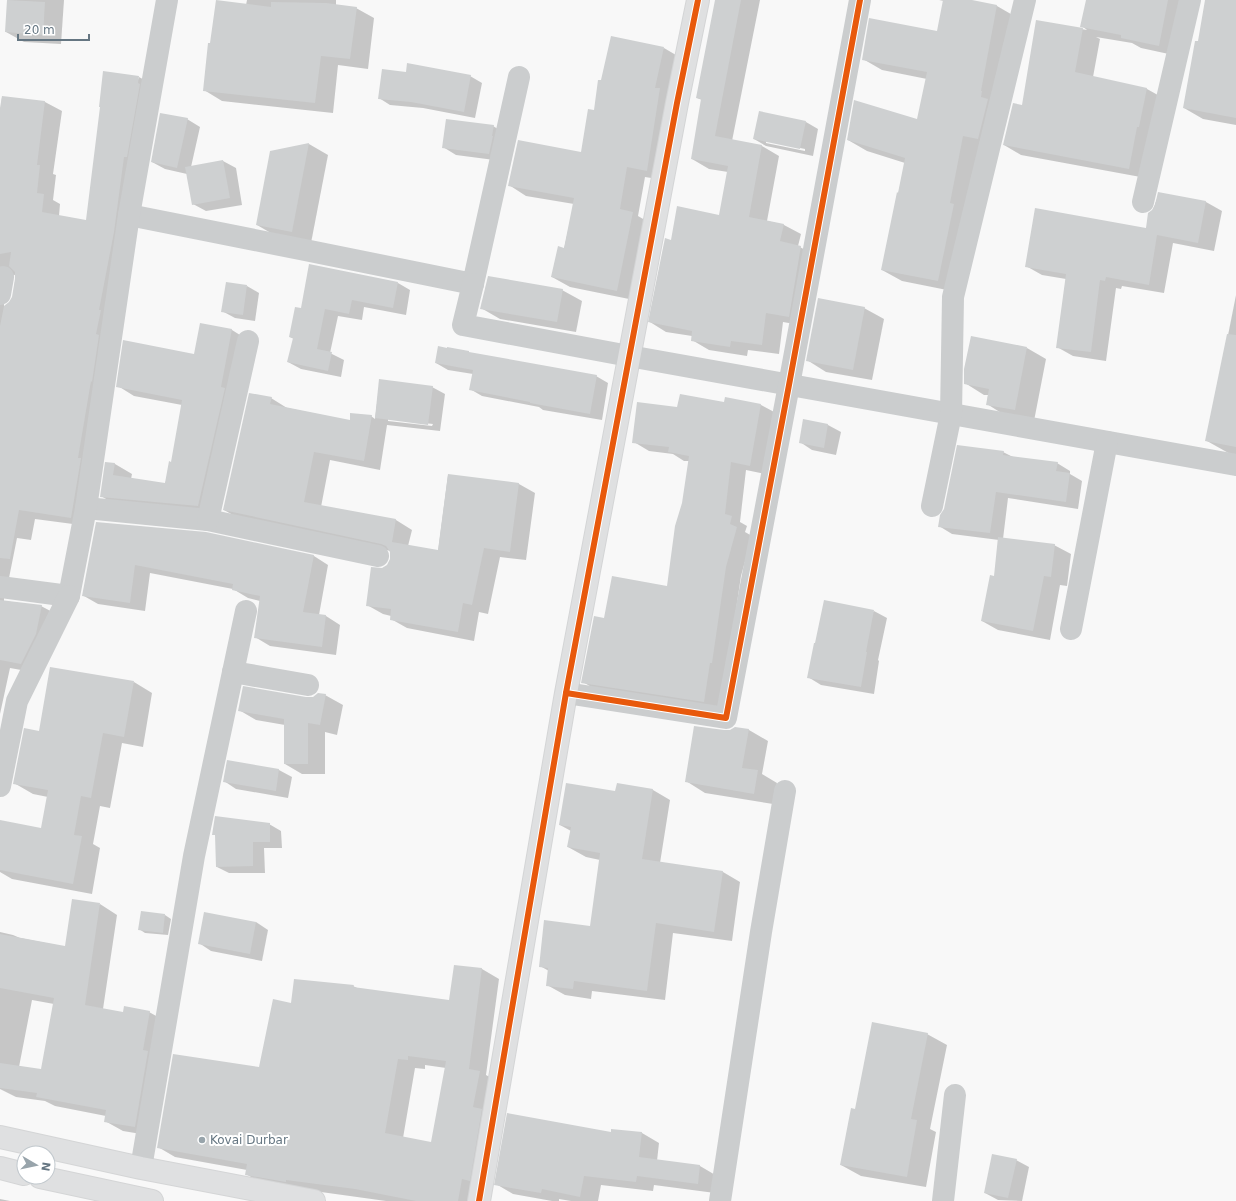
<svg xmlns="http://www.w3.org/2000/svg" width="1236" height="1201" font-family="'DejaVu Sans',sans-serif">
  <rect width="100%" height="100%" fill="#f8f8f8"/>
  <!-- shadow -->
  <g fill="#0003" fill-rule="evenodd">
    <polygon points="8,0 64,0 61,44 24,42 6,32"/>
    <polygon points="247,0 336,0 336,5 356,8 374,18 368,69 338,65 333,113 222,101 204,90 246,5"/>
    <polygon points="716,0 760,0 732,141 762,146 779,156 767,221 784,225 801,234 798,246 818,257 806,326 783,322 779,354 748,350 747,356 709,350 692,340 692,336 666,332 650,322 672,241 720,216 728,172 709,169 692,159 702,100 697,98"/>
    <polygon points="939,0 966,0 997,6 1016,17 957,292 902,281 882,270 905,163 867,151 848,140 918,120 927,79 882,70 863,59 938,32 944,1"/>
    <polygon points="1087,0 1190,0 1178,56 1141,48 1132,43 1096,37 1100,39 1093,77 1147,89 1165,99 1146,178 1021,155 1004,145 1023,106 1037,21 1087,30 1082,26"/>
    <polygon points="1206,0 1236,0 1236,125 1203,119 1184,108 1199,42"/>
    <polygon points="664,48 681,58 664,180 645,177 638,216 650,223 634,300 570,287 552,277 564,249 574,204 526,196 509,185 582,153 595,112 602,81"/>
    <polygon points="407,73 470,76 482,83 475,118 423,108 390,105 379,98"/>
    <path d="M139,77L155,86L88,526L35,519L31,540L17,538L7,588L4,595V601L41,606L58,615L38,673L10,668L0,714V115L2,97L45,102L62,111L53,174L56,175L53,200L60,204L59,216L87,221ZM16,274L13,296L11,302L4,307V302L10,278Z"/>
    <polygon points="187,119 200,127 191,167 223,161 236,168 242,205 206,211 193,204 187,174 165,169 152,162"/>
    <path d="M806,122L818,129L813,156L766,146L754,139ZM766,141L805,149V151L766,143Z"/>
    <polygon points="493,126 506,134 502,161 456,155 443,147"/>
    <polygon points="309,144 328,155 311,243 276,236 257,225 271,152"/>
    <polygon points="1159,193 1206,202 1222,211 1214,251 1173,243 1164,293 1122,286 1121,289 1116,288 1106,361 1073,356 1057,347 1066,279 1042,275 1026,266 1146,229"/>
    <polygon points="398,283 410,290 406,315 364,307 362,320 338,316 330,353 344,360 341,377 301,369 288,362 294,339 290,337 302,310"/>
    <polygon points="247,286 259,293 255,321 235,318 222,311"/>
    <polygon points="562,290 582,301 576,332 500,319 481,308"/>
    <polygon points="1236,295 1236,456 1232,455 1207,441"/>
    <polygon points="864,308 884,319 872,380 826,372 807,360"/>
    <polygon points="201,324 232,330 248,340 215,515 118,506 101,496 106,463 115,464 132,474 131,479 165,484 172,463 182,405 134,396 118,386 195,355"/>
    <polygon points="1027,348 1046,359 1034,421 1006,416 987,404 988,395 984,395 965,383"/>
    <polygon points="447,349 596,376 608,383 602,420 543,410 539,407 482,396 470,389 473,374 448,370 436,363"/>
    <path d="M380,380L432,387L445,394L440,431L387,425L380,470L330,460L321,507L396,520L412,530L408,546L438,552L448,475L519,484L535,493L526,560L500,557L488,614L479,612L474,641L407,628L391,619V616L383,614L367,605L383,569L388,565L391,559V551L240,519L224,510L271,398L287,408L350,421L371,416L375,419ZM388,419L433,424L432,426L388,421Z"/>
    <polygon points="726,398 761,405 776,413 765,474 746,470 740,522 747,526 745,532 752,536 741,576 727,671 719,710 598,691 583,682 604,619 668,588 683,504 689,461 684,461 673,454 649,451 634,442 678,408 725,403"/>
    <polygon points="804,420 828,425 841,432 836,455 812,450 800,442"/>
    <polygon points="1003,452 1013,457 1057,463 1070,471 1070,474 1082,481 1078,509 1008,498 1003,539 1054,545 1071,554 1067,586 1060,585 1050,640 998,630 982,621 995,577 999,540 952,534 939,526"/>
    <polygon points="97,523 314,556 328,565 319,615 326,616 340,625 336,655 270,646 255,637 260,601 248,598 233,589 150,573 145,611 98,604 84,596"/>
    <polygon points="874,611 887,618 878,660 879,661 874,694 821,685 808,677"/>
    <polygon points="134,682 152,693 143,747 122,743 110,808 100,806 93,844 100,848 92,894 12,879 0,872 0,834 42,829 48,797 33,794 14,783"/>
    <polygon points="325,695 343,705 337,735 325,732 325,774 302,774 285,764 285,725 256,720 239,710"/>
    <polygon points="735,728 749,730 768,741 762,774 777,783 773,804 705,793 686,781 730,731"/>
    <polygon points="228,761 279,770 292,777 288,798 236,789 224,781"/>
    <polygon points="653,790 670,800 660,863 723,872 740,882 732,941 673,933 665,1000 592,991 591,999 565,995 547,985 549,971 540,966 591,927 600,860 586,857 568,847 571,831 560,825 616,792"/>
    <polygon points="269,824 281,831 282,848 264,848 265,873 229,873 217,867"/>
    <path d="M100,904L117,915L103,1009L123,1013L149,1012L167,1022L153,1136L123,1131L105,1121L106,1116L55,1106L45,1101L16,1097L0,1089V932L13,935L20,938L66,947ZM32,1000L54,1004L42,1070L19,1067Z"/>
    <polygon points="165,915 171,919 168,935 145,933 139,929"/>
    <polygon points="256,922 268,930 262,961 211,951 199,943"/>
    <path d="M455,966L482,969L499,979L486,1075L497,1081L476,1201H386L263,1184L246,1174L247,1170L175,1157L158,1147L260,1068L292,1004L353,986L359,989L450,1001ZM425,1065L446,1068L432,1143L403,1138L415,1068L425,1069Z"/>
    <polygon points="927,1034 947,1045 930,1129 936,1132 926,1187 861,1176 841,1165 856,1110"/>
    <polygon points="612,1130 642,1133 659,1143 657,1161 700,1166 717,1176 715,1193 654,1185 653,1191 601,1185 598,1201 571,1201 559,1199 559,1201 552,1201 513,1194 496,1184 612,1133"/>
    <polygon points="1016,1160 1029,1167 1022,1201 998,1200 985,1193"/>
    <polygon points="0,1199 10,1201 0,1201"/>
  </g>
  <!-- building -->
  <g fill="#ced0d1" fill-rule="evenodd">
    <polygon points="7,0 45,2 43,35 5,32"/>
    <polygon points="216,0 271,7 271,2 326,3 357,7 350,59 321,56 315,103 203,91 208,43 210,43"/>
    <polygon points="715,0 741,0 715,136 762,145 749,217 784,224 780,241 801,246 789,317 766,313 762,345 731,341 730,347 691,341 692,331 648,322 665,238 671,240 677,206 719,215 728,166 691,159 701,99 696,98"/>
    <polygon points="943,0 972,0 997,5 981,91 982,91 981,97 988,99 978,139 963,136 950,203 954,204 938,281 881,270 897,192 898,193 905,158 847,140 854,100 917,119 927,72 862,60 869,18 937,31"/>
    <polygon points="1086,0 1168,0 1159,46 1121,38 1121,35 1080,27"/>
    <polygon points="1205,0 1236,0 1236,118 1183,108 1195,41 1198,41"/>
    <polygon points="1036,20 1083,28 1075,72 1147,88 1139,127 1137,127 1129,169 1003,145 1013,103 1022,105"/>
    <polygon points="611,36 664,47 655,88 660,88 647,171 627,167 620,209 633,212 617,291 551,277 558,246 564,248 574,198 508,186 518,140 581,152 588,109 594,110 598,80 601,80"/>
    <polygon points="407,63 471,75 464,112 411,102 378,99 382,69 406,72"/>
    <polygon points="103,71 139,76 138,83 140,84 127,157 124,157 114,232 99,310 101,310 96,334 99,335 92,382 91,381 78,458 81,458 71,518 19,510 10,559 0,558 0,326 4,306 9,302 12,297 15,279 15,272 9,266 11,252 0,254 0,108 2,96 45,101 37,165 40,165 37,193 44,194 42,212 86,220 100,107 99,107"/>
    <polygon points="759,111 806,121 800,149 753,139"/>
    <polygon points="160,113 188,118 177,168 151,162"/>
    <polygon points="446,119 494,125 492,136 493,136 489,154 442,148"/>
    <polygon points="309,143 292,232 256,225 270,151"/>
    <polygon points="223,160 230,198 192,205 185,167"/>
    <polygon points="1158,192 1206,201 1198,243 1157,235 1149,285 1106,277 1105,281 1100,280 1091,352 1056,348 1066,274 1025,267 1035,208 1146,228 1148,213 1152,210 1155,205"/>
    <polygon points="309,264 398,282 393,308 352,300 349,314 325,309 317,349 332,352 328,371 287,362 293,338 289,337 295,307 301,308"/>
    <polygon points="488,276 563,289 557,322 480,309"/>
    <polygon points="226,282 247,285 243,315 221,312"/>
    <polygon points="818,298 865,307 853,370 806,361"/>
    <polygon points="200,323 232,329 221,387 225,388 198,506 100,497 105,462 115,463 113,475 165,483 169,461 171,462 182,400 116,387 123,340 194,354"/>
    <polygon points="1227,334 1236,335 1236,447 1205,441"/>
    <polygon points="971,336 1027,347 1015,410 986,405 989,389 964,384 964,369"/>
    <polygon points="438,346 447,348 447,347 469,351 469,352 597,375 590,414 530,403 530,402 469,390 473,370 435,363"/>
    <polygon points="379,379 433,386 428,425 375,418"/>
    <polygon points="249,393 272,397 270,404 350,420 350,413 372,415 364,461 314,452 304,502 396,519 392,542 438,550 448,474 519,483 510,552 484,548 472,605 463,603 458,632 390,620 391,609 366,606 371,567 382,568 387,565 390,559 390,552 386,546 381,544 223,510"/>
    <polygon points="680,394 724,402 725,397 761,404 750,466 731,462 725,514 732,516 730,524 737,527 726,567 712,663 710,663 704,702 581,683 594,616 604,618 612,576 667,586 675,526 682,503 689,456 668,452 669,447 632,443 637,402 677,407"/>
    <polygon points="803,419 828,424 824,448 799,443"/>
    <polygon points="957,445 1004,451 1003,455 1058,462 1056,471 1070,473 1066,502 996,492 990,533 938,527 940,515 944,509"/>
    <polygon points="96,522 206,532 314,555 303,612 326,615 322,647 254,638 260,596 232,590 233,584 135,565 130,603 82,596"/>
    <polygon points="998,537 1055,544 1051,577 1044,576 1033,631 981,621 990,575 994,576"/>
    <polygon points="0,600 42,605 36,634 21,664 0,660"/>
    <polygon points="824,600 874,610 866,652 867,652 861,687 807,678 814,643 815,643"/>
    <polygon points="50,667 134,681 124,737 103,733 91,798 81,796 74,835 82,836 73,884 0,870 0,820 41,828 48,790 13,784 24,728 39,731"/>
    <polygon points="243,686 306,697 313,697 318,693 326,694 320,725 308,723 308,764 284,764 284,719 238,711"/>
    <polygon points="694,726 724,730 730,730 735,727 749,729 742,768 758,770 754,794 685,782"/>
    <polygon points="227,760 279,769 276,791 223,782"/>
    <polygon points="566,783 615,791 617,783 653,789 642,859 723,871 714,932 656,923 647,991 574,981 573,989 546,986 548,968 539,967 544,920 590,926 600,853 567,847 571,827 559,825"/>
    <polygon points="215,816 270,823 270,842 253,842 253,866 216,867 215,835 212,835"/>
    <polygon points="72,899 100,903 85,1005 123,1012 124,1006 150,1011 143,1050 148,1051 135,1127 104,1122 106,1110 36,1097 37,1093 0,1088 0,1063 41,1069 54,998 0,988 0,934 65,946"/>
    <polygon points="141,911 165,914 163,933 138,930"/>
    <polygon points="204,912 256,922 250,954 198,944"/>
    <path d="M454,965L482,968L469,1069L480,1071L473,1107L482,1109L470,1181L462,1179L458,1201H416L355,1189L286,1180V1182L245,1175L247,1164L157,1148L173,1054L259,1067L273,999L291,1003L294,979L354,985L353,987L449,1000ZM408,1056L446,1061L431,1142L385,1133L398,1059L408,1060Z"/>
    <polygon points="872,1022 928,1033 911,1119 917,1120 907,1177 840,1165 851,1108 855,1109"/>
    <polygon points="507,1113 611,1132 611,1129 642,1132 639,1157 700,1165 698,1184 637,1176 636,1182 584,1176 580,1197 542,1189 541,1193 494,1185"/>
    <polygon points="992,1154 1017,1159 1008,1198 984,1193"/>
  </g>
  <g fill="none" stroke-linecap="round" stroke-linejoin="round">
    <!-- secondary casing -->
    <g stroke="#d4d5d6" stroke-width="24">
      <polyline id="secondary" points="479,1201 566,693 677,103 698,0"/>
    </g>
    <!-- primary casing -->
    <g stroke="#d4d5d6" stroke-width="24">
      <g id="primary">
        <polyline points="0,1137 141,1168 314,1201"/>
        <polyline points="0,1168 24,1174"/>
        <polyline points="40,1177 152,1201"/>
      </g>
    </g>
    <!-- street -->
    <g stroke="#cbcdce" stroke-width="22">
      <polyline points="1143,202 1190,0"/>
      <polyline points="129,215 300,249 473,284 519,77"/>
      <polyline points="473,284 463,325 629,356 1236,465"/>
      <polyline points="0,294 3,277"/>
      <polyline points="932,506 951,414 953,297 1025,0"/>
      <polyline points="86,508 208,520 378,556"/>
      <polyline points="208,520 248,341"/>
      <polyline points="0,587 69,596 86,508 129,215 167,0"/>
      <polyline points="1071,629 1107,442"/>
      <polyline points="233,672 308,685"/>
      <polyline points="566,693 726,718 789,385 860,0"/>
      <polyline points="0,786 17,701 69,596"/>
      <polyline points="141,1168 194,856 246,611"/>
      <polyline points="720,1201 761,932 785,791"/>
      <polyline points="943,1201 955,1095"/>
    </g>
    <!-- secondary -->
    <use href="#secondary" stroke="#dfe0e1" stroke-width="22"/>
    <!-- primary -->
    <use href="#primary" stroke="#dfe0e1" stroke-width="22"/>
    <!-- cycleway casing -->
    <g stroke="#fff" stroke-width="8">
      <g id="cycleway">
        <polyline points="566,693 726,718 789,385 860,0"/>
        <polyline points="479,1201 566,693 677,103 698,0"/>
      </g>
    </g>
    <!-- cycleway -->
    <use href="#cycleway" stroke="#e8590c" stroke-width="6"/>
  </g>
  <!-- markers -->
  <circle fill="#98a4ab" stroke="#fff" stroke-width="1.5" cx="202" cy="1140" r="4"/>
  <g text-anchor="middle" stroke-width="4" stroke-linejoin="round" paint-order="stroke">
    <!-- poi labels -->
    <g font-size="12" fill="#657682" stroke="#fff" text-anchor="start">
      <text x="210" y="1144">Kovai Durbar</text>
    </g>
  </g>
  <!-- north arrow -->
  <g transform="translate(36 1165) rotate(99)"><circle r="19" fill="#ffffff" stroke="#c1c8cd"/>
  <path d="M0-3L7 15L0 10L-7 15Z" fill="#98a4ab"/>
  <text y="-6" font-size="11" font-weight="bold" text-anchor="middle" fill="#657682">N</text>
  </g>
  <!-- scale -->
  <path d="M18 34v6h71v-6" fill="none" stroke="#657682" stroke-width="2"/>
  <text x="24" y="34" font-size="12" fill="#657682" stroke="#ffffff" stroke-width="3" paint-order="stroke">20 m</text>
</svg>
